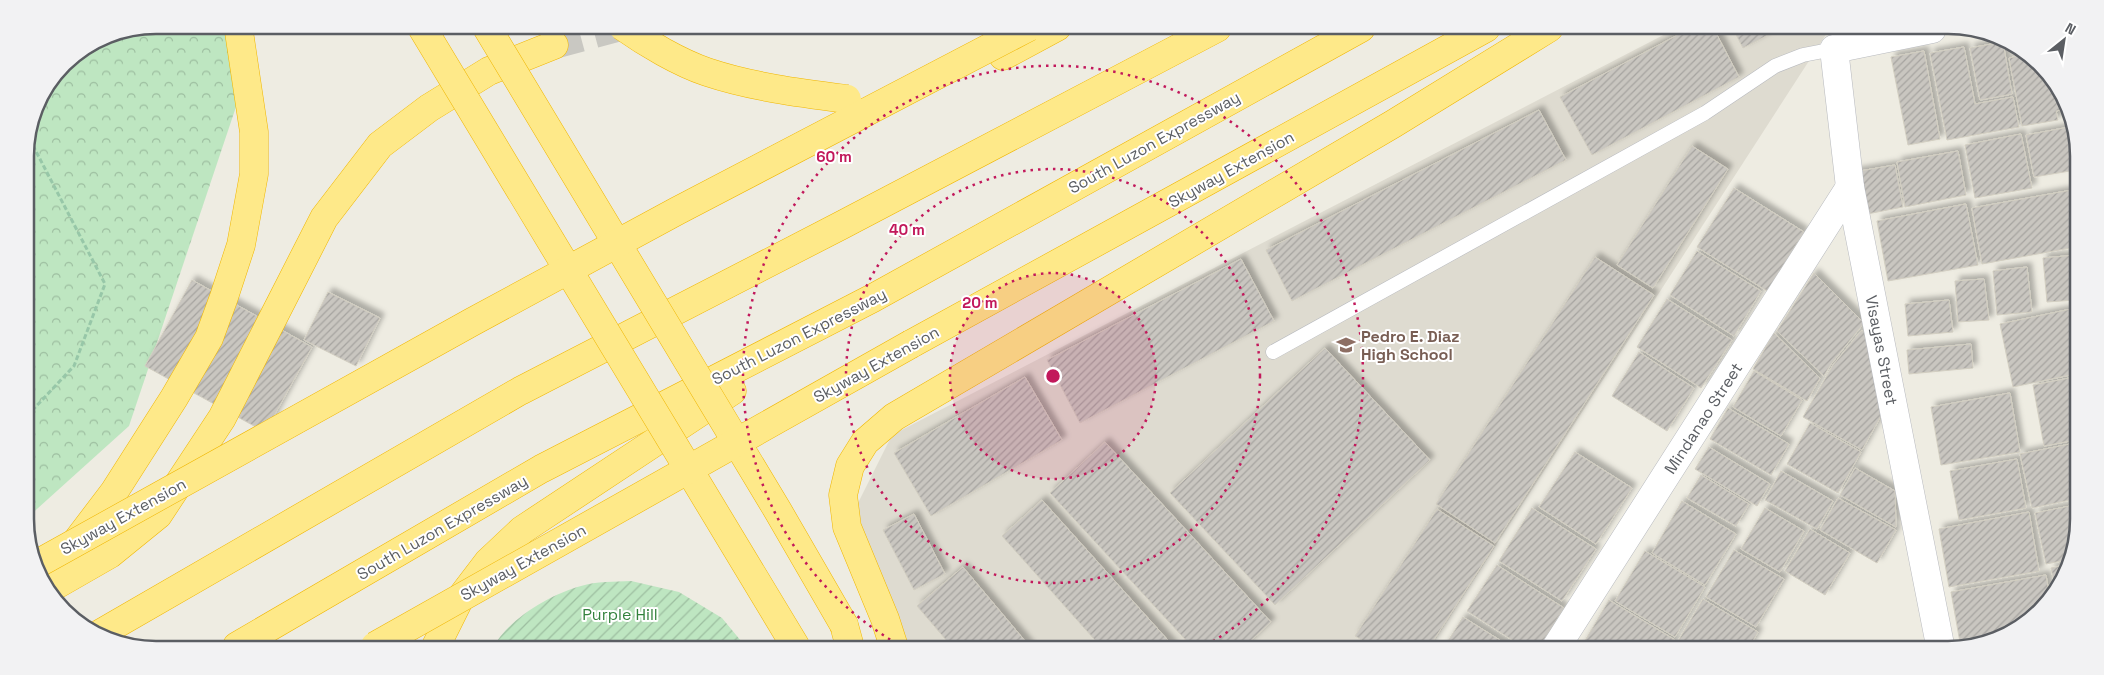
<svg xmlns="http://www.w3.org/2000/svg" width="2104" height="675" font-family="'Space Grotesk',sans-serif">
  <defs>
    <pattern id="forest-crowns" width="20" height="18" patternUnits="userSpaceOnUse" patternTransform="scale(1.25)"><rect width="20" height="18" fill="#bee6c1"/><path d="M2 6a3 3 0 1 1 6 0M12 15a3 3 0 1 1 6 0" fill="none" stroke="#9dbea0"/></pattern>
    <pattern id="garden-furrows" width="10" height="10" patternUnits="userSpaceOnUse" patternTransform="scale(1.25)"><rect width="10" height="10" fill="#bee6c1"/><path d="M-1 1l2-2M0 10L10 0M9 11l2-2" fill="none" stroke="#9dbea0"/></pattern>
    <pattern id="building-hatch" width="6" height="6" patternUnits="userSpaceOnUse" patternTransform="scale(1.25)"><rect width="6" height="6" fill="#c9c6c0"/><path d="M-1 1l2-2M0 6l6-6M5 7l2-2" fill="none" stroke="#a6a4a0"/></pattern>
    <filter id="shadow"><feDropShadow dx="4.5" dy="-4.5" stdDeviation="2.5" flood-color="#0004"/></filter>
  </defs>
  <rect width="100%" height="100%" fill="#eeece2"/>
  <!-- education -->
  <polygon fill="#dedbd0" points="1675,29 1839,29 1827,33 1429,649 897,647 852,515 892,435"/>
  <!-- forest -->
  <polygon fill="url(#forest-crowns)" points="155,25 224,25 246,77 129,426 27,518 25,147 38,98 63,63 106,35"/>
  <!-- garden -->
  <path fill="url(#garden-furrows)" d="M631,581L679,592L722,618L746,647L494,646C509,619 551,594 581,586C596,581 615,582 631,581Z"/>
  <!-- building -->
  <g fill="url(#building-hatch)" stroke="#d2cec1" filter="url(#shadow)">
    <polygon points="1689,29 1714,29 1739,77 1592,155 1560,97"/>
    <polygon points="1733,29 1780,29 1743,48"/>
    <polygon points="2003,42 2012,94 1980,100 1970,48"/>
    <polygon points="1964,47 1975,104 2013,97 2019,127 1947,140 1930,53"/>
    <polygon points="1924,51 1940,139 1908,145 1891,57"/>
    <polygon points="2024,55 2046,69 2066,109 2056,111 2058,120 2022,126 2009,58"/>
    <polygon points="1539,110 1566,160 1292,301 1266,250"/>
    <polygon points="2075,126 2077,130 2076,170 2034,177 2026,135"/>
    <polygon points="2021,134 2032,188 1975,198 1965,145"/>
    <polygon points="1692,146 1728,169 1653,288 1617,265"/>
    <polygon points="1958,151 1966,195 1905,207 1897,162"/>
    <polygon points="1895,165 1903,207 1862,215 1854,172"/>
    <polygon points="1734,188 1804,232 1767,291 1697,247"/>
    <polygon points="2072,190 2076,211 2076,247 1982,264 1972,208"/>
    <polygon points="1966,204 1978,265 1888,281 1877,221"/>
    <polygon points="1697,251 1761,291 1734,336 1670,295"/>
    <polygon points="2076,255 2076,300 2047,302 2043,258"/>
    <polygon points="1595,257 1654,295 1495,543 1436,504"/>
    <polygon points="1241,259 1274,321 1080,423 1047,360"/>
    <polygon points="2027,267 2032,312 1997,315 1993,271"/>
    <polygon points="1814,273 1864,323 1831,364 1824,376 1777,331"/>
    <polygon points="1984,279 1989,320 1958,322 1955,281"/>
    <polygon points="192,280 312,347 265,432 145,366"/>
    <polygon points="328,292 380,318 356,366 304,340"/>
    <polygon points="1667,299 1732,340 1701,388 1637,347"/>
    <polygon points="1949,300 1953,332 1908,336 1905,304"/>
    <polygon points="2076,308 2075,374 2013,387 2000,324"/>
    <polygon points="1861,331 1869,331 1882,414 1862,450 1803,417 1833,365"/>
    <polygon points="1774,333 1820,378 1807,401 1753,369"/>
    <polygon points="1971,344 1973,368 1909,374 1907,350"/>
    <polygon points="1325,348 1430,460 1275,605 1170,493"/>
    <polygon points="1639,352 1694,388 1667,431 1612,396"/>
    <polygon points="1754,371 1802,400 1781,436 1733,407"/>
    <polygon points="1025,377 1062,440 931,516 894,453"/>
    <polygon points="2075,377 2075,440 2044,446 2033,385"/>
    <polygon points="2010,393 2020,452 1941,465 1931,407"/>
    <polygon points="1728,408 1789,444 1771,475 1710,439"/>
    <polygon points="1810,423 1861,452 1838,493 1787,464"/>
    <polygon points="1105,442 1271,622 1243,648 1193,648 1050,493"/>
    <polygon points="2075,443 2075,499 2032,508 2020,454"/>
    <polygon points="1709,447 1770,484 1757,506 1695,469"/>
    <polygon points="1575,452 1632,488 1596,544 1539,507"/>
    <polygon points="2017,459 2026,508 1959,520 1950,471"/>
    <polygon points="1855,468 1895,491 1896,527 1840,495"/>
    <polygon points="1781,471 1833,501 1817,529 1765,500"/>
    <polygon points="1701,475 1749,504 1736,526 1687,498"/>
    <polygon points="1838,498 1896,530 1877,563 1820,530"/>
    <polygon points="1042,500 1175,648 1102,648 1002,536"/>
    <polygon points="1682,501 1736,534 1705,585 1652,553"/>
    <polygon points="2075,505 2074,554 2072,559 2046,564 2035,513"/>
    <polygon points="1532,508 1596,549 1562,601 1499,561"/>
    <polygon points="1765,508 1804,531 1780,572 1741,549"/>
    <polygon points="1437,509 1494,546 1428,649 1375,648 1355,636"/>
    <polygon points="2029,512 2039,571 1949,587 1939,529"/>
    <polygon points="914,514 945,574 914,590 883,530"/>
    <polygon points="1810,529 1850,553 1825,595 1785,571"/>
    <polygon points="1734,550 1784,579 1756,627 1706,597"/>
    <polygon points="1645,551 1705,587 1675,637 1615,601"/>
    <polygon points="2070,564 2057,592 2056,593 2051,568"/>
    <polygon points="1497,565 1564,608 1538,649 1526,649 1467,611"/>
    <polygon points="963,567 1031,648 952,647 917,606"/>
    <polygon points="2046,575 2050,599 2028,623 1961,648 1951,592"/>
    <polygon points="1703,599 1758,632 1748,649 1680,649 1675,646"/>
    <polygon points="1609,600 1675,640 1669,649 1580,649"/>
    <polygon points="1463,617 1514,649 1443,649"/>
  </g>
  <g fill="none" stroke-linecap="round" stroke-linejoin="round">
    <!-- motorway-tunnel -->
    <polyline stroke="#c9c8c2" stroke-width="28" stroke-dasharray="28 14" stroke-linecap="butt" points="554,45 624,26"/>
    <!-- service casing -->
    <g stroke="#b8babf" stroke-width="15">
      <polyline id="service" points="1273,352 1705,113 1775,66 1803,55 1834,49"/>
    </g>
    <!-- minor casing -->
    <g stroke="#b8babf" stroke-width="29">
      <g id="minor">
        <polyline points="1932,29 1834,49 1850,187 1941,650"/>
        <polyline points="1555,649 1850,187"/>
      </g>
    </g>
    <!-- motorway casing -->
    <g stroke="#f0b600" stroke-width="29">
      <g id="motorway">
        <polyline points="1003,56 1057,27"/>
        <polyline points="911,344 1486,28"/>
        <polyline points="73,546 114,492 174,398 209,338 224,297 241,245 254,174 254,132 238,25"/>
        <polyline points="49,589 110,554 158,515 222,418 324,218 380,145 429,108 489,71 554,45"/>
        <polyline points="844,625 850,647"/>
        <polyline points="101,633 520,391 840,226 1217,28"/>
        <polyline points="237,646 541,469 873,298 1361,28"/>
        <polyline points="436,646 459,600 488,562 522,530 732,391"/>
        <polyline points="894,647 885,619 847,527 843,495 850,466 865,442 894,417 1393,124 1549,28"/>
      </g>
    </g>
    <!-- path -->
    <polyline stroke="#97c7a8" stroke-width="3" stroke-dasharray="5 2.5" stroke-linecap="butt" points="27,416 74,366 105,284 28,136"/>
    <!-- service -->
    <use href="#service" stroke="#fff" stroke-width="14"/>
    <!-- minor -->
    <use href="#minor" stroke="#fff" stroke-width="28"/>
    <!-- motorway -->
    <use href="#motorway" stroke="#fee989" stroke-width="28"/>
    <!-- motorway-bridge casing -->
    <g stroke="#f0b600" stroke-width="29" stroke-linecap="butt">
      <g id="motorway-bridge">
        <polyline points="421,26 796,647"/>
        <polyline points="486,26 778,511 844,625"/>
        <path d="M622,26C646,43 680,63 707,72C752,87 800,93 847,99"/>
        <polyline points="37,564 472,322 677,211 1029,27"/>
        <polyline points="375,646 911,344"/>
      </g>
    </g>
    <!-- motorway-bridge -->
    <use href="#motorway-bridge" stroke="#fee989" stroke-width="28"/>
  </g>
  <!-- distance rings -->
  <circle cx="1053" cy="376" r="103" fill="#c2185b" fill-opacity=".12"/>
  <g fill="none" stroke="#c2185b" stroke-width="2.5" stroke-dasharray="2.5 5">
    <circle cx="1053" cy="376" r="103"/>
    <circle cx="1053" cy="376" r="207"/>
    <path d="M903 647A310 310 0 1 1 1203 647"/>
  </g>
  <!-- icons -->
  <defs>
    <g id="school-bare" transform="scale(1.5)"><path d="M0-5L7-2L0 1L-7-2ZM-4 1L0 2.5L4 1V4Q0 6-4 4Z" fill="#8d6e63" stroke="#fff" stroke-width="2.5" paint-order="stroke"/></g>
  </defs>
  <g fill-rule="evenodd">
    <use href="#school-bare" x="1346" y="345"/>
  </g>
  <g text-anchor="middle" stroke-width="4" stroke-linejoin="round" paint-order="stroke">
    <!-- street labels -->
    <g font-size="16" fill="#5b5e63" stroke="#fff">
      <text transform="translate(1154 142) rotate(-29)" y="6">South Luzon Expressway</text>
      <text transform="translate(1231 169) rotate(-29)" y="6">Skyway Extension</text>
      <text transform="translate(799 336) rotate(-27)" y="6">South Luzon Expressway</text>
      <text transform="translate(1882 350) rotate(79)" y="6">Visayas Street</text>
      <text transform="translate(876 364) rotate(-29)" y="6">Skyway Extension</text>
      <text transform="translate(1703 418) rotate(-57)" y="6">Mindanao Street</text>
      <text transform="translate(123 516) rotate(-29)" y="6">Skyway Extension</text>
      <text transform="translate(442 527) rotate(-30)" y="6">South Luzon Expressway</text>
      <text transform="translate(523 562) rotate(-29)" y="6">Skyway Extension</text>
    </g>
    <!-- education labels -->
    <g font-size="16" font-weight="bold" fill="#785e54" stroke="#fff" text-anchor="start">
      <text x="1361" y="342">Pedro E. Diaz<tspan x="1361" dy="18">High School</tspan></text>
    </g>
    <!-- park labels -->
    <g font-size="16" fill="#33823d" stroke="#fff">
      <text x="620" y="620">Purple Hill</text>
    </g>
  </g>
  <!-- crop -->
  <path d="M0 0H2104V675H0ZM156 34H1948A122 122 0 0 1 2070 156V519A122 122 0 0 1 1948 641H156A122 122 0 0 1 34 519V156A122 122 0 0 1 156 34Z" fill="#f2f2f3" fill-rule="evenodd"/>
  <path fill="none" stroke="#5b5e63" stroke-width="2.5" d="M156 34H1948A122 122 0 0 1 2070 156V519A122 122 0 0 1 1948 641H156A122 122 0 0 1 34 519V156A122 122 0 0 1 156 34Z"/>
  <circle cx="1053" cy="376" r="8" fill="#c2185b" stroke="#fff" stroke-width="2.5"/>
  <g font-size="15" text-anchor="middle" font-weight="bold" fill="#c2185b" stroke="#fff" stroke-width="4" stroke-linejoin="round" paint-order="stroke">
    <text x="834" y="162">60 m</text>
    <text x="907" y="235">40 m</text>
    <text x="980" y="308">20 m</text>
  </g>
  <!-- north arrow -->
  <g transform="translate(2064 40) rotate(30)" stroke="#ffffff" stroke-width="4" paint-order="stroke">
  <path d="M0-4L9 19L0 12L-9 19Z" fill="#5b5e63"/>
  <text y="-8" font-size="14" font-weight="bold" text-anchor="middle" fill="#5b5e63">N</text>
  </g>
</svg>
